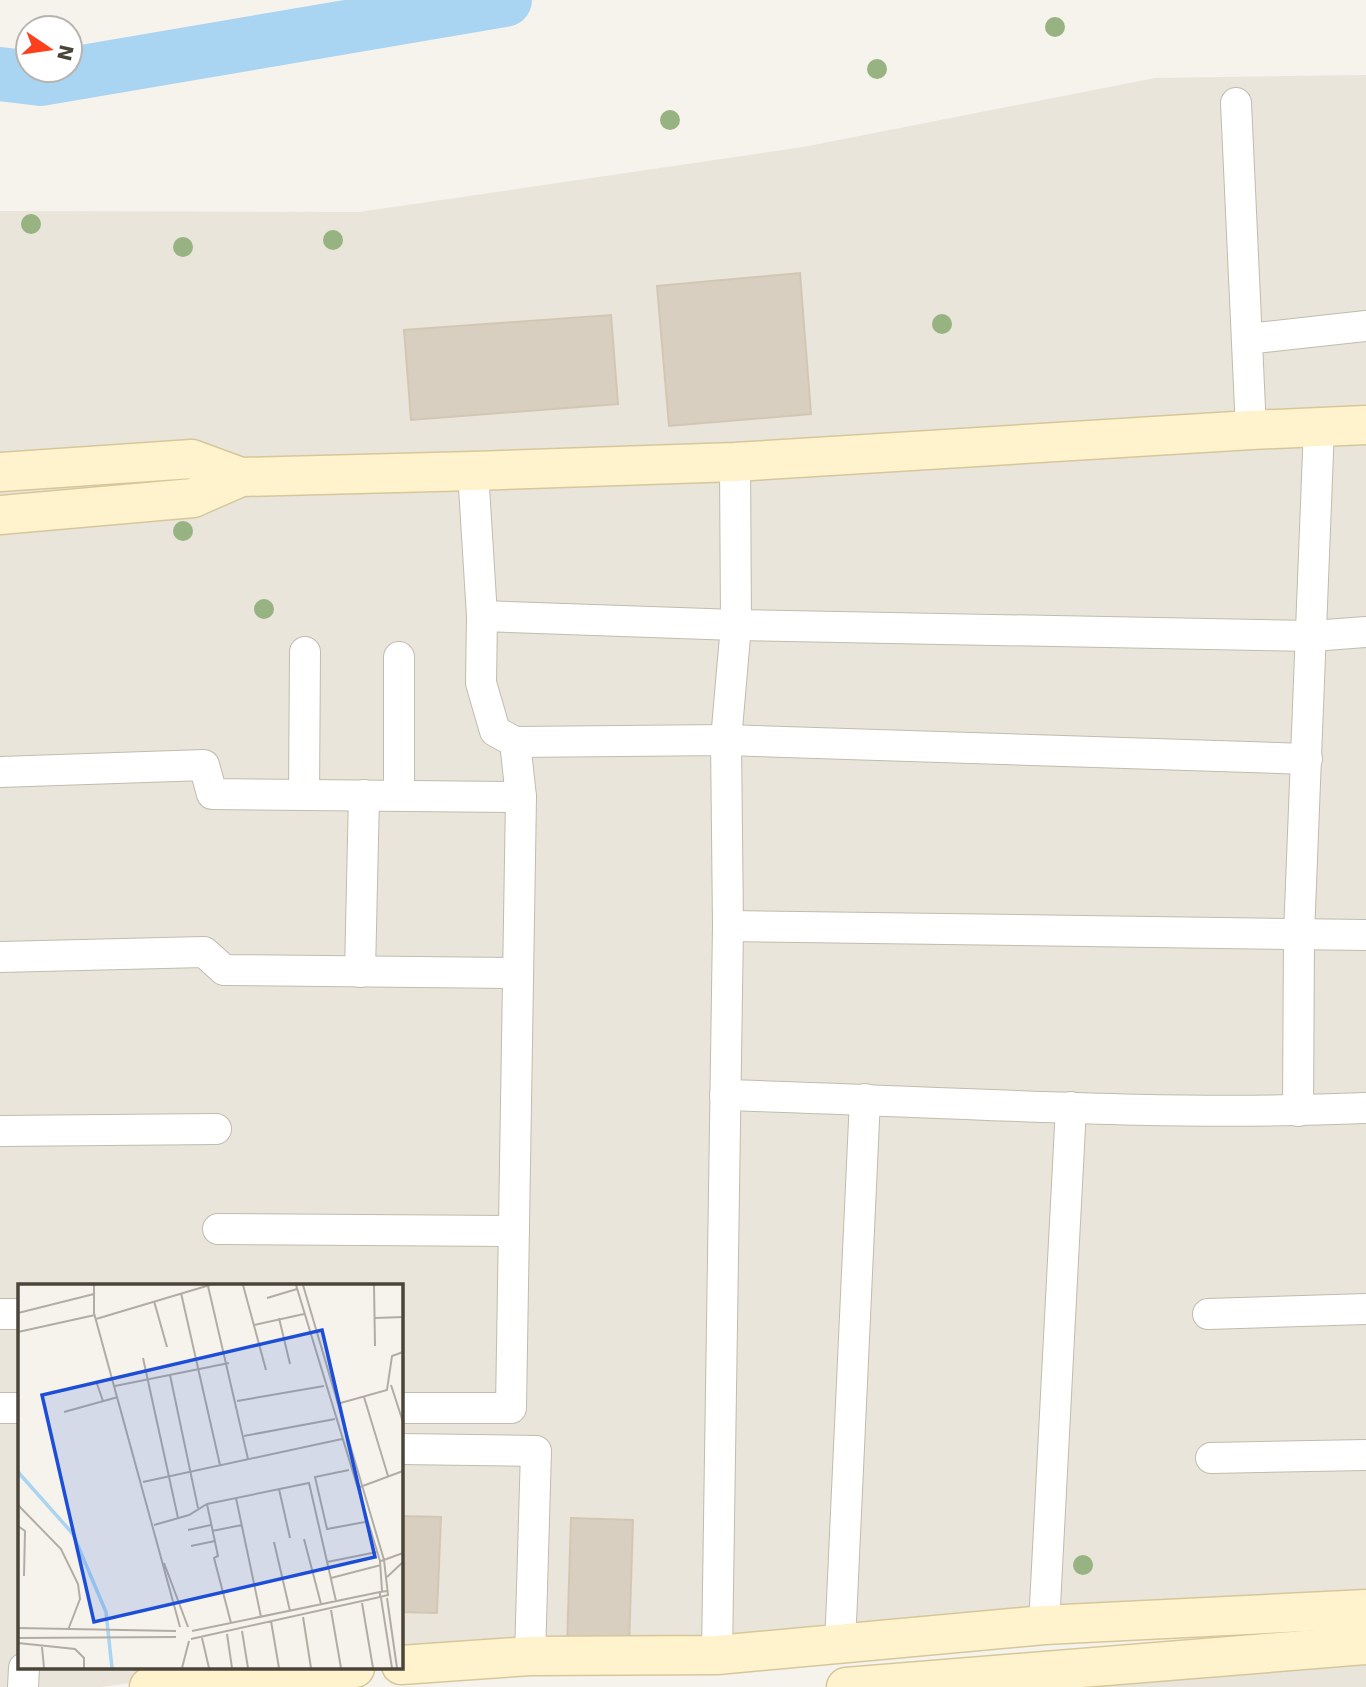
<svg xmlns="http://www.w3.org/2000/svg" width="1366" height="1687" font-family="'DejaVu Sans',sans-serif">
  <rect width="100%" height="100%" fill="#f6f3ec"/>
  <!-- residential -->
  <g fill="#eae5da">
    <polygon points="1366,75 1366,1602 401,1656 401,1286 19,1286 19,1668 235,1668 102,1687 0,1687 0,211 359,212 803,147 1155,78"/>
    <polygon points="1366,1654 1366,1687 948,1687"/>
  </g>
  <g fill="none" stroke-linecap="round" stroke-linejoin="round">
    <!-- river -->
    <polyline stroke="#a9d4f2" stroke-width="54" points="0,74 41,79 505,0"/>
  </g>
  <!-- building -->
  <g fill="#d8cfc1" stroke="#d3c7b4" stroke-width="2">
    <polygon points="800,273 811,414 669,426 657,286"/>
    <polygon points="611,315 618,404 411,420 404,330"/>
    <polygon points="401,1516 441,1517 437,1613 401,1612"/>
    <polygon points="571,1518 633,1520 629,1648 567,1646"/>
  </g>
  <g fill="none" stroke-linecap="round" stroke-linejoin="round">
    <!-- street casing -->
    <g stroke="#c2bbae" stroke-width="32">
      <g id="street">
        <polyline points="1236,103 1251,430"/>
        <polyline points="1247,339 1366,326"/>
        <polyline points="473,471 482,616 481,683 495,731 515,742 726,740 1307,759"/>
        <polyline points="482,616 736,625 1312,636 1366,632"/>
        <polyline points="0,772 204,765 212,794 521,797"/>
        <polyline points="304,795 305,652"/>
        <polyline points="399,795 399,657"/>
        <polyline points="728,926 1366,935"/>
        <polyline points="0,957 204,952 224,970 518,973"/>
        <polyline points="360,972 364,795"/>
        <path d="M725,1095C938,1101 1153,1117 1366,1108"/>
        <polyline points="1298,1111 1299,935 1319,427"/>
        <polyline points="0,1131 216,1129"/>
        <polyline points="218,1229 514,1231"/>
        <polyline points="0,1314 19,1314"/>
        <polyline points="1208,1314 1366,1309"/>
        <polyline points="0,1408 19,1408"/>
        <polyline points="401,1408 511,1408 521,797 515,742"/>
        <polyline points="401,1449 536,1451 530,1656"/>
        <polyline points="1211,1458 1366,1455"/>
        <polyline points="1044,1625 1071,1107"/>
        <polyline points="840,1643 865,1099"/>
        <polyline points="717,1655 728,926 726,740 736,625 735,462"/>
        <polyline points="23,1687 24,1668"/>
      </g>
    </g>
    <!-- secondary casing -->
    <g stroke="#d6c79b" stroke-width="41">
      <g id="secondary">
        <polyline points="0,472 192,459 241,477 473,471 735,462 1251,430 1366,425"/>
        <polyline points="0,515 193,498 241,477"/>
        <polyline points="401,1665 530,1656 717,1655 1044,1625 1366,1609"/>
        <polyline points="149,1687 210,1678 355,1668"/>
        <polyline points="846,1687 1366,1645"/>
      </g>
    </g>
    <!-- street -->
    <use href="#street" stroke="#fff" stroke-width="30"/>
    <!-- secondary -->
    <use href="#secondary" stroke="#fff3cd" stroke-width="38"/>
  </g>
  <!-- trees -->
  <g fill="#97b381">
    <circle cx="1055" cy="27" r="10"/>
    <circle cx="877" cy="69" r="10"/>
    <circle cx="670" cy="120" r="10"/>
    <circle cx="31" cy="224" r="10"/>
    <circle cx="333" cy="240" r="10"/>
    <circle cx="183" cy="247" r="10"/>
    <circle cx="942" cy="324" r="10"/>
    <circle cx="183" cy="531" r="10"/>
    <circle cx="264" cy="609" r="10"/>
    <circle cx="1083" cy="1565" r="10"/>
  </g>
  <!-- overview -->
  <g transform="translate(18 1284)">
    <rect width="385" height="385" fill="#f6f3ec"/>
    <path fill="none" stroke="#a9d4f2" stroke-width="3.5" d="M0,188L55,250L88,328L94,384"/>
    <path fill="none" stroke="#b2ada4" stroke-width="2" d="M76,1V29L162,343M225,1L248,86M278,1L362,277L364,307M285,1L366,276L370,311L362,313V308L369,307M356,1L357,62M190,2L230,175M163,9L202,181M249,14L279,5M136,17L149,63M0,29L76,10M261,34L272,80M357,34L385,33M78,35L192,1M236,41L286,30M0,48L77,31M125,74L160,234M152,91L180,224M78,97L85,117M373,101L385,138M97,102L211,79M346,113L370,192M219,117L306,102M319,120L369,106L374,72L385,68M46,128L100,113M226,152L317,135M331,186L297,193L309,245L347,238M125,198L324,155M342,203L385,187M261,205L272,254M218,214L243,333M189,220L200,272L196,274L213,339M0,221L43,265L60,300L62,315L50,346M136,241L171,231L189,220L291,199L318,317M0,242L7,247L6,292M170,246L193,241M194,247L224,241M286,255L303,320M256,258L272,327M173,262L197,257M363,277L385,269M309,278L359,268M146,279L170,343M369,293L385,278M313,294L363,281M363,314L374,384M369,314L379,384M344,319L355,384M313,326L323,384M285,333L293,384M253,337L261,384M0,344L158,347M174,347L362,308M224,347L230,384M209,350L214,384M0,354L158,353M184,354L191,384M173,355L362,313M0,359L57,365L66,374V384M24,363L26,384M164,384L171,357"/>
    <path fill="#1d4ed8" fill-opacity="0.15" stroke="#1d4ed8" stroke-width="3.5" d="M304,46L357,273L76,338L24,111Z"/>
    <rect width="385" height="385" fill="none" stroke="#4b4439" stroke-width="3.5"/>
  </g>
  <!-- north arrow -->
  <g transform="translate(49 49) rotate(103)"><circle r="33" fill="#ffffff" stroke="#b7b4b0" stroke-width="2"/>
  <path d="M0-5L12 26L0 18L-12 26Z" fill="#fc3f1d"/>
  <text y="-10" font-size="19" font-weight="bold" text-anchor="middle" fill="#4b4439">N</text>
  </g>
</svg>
